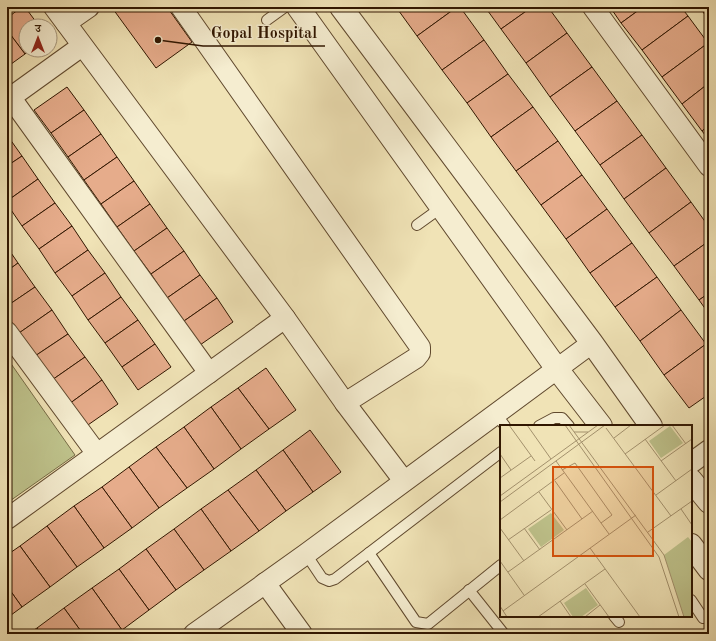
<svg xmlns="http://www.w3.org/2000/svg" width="716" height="641" font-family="'Old Standard TT','Noto Serif Devanagari',serif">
  <rect width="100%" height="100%" fill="#f0e3b6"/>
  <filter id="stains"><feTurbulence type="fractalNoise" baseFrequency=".005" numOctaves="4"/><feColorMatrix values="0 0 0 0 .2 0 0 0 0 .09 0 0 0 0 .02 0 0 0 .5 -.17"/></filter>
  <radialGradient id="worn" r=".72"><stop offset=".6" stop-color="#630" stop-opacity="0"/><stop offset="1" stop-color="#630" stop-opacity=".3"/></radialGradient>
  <!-- green -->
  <polygon fill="#bec28b" stroke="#776c46" points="7,358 75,455 7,503"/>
  <!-- building -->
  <g fill="#e6ac8b" stroke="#301600">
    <polygon points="22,7 25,7 39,26 26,26 26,50 30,50 25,54 7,30 7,18"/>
    <polygon points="116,7 167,7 192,42 156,68 113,9"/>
    <polygon points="396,7 457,7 417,36"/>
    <polygon points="457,7 460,7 484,40 442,70 417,36"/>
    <polygon points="485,7 532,7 501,29"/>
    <polygon points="532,7 548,7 567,33 526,63 501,29"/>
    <polygon points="610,7 643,7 621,23"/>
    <polygon points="643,7 681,7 688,16 642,50 621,23"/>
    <polygon points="709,7 709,20 700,8"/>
    <polygon points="688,16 708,43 662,77 642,50"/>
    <polygon points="7,30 25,54 7,67"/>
    <polygon points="567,33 592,67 550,97 526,63"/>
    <polygon points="484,40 508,74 467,103 442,70"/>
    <polygon points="708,43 709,83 682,104 662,77"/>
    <polygon points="592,67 617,101 575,131 550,97"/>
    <polygon points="508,74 533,107 491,137 467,103"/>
    <polygon points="709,83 709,125 702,131 682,104"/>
    <polygon points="67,87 84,110 51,133 34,110"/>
    <polygon points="617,101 642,135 600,165 575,131"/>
    <polygon points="533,107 558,141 516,171 491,137"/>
    <polygon points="84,110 101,134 68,157 51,133"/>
    <polygon points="709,125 709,140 702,131"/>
    <polygon points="101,134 117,157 84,180 68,157"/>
    <polygon points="7,135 22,156 7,166"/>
    <polygon points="642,135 666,168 624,199 600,165"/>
    <polygon points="558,141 582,175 541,205 516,171"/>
    <polygon points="22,156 38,179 7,201 7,166"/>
    <polygon points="117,157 134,181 101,204 84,180"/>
    <polygon points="666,168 691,202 649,233 624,199"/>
    <polygon points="582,175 607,209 566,239 541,205"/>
    <polygon points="38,179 55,203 22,226 7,204 7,201"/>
    <polygon points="134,181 150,204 117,227 101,204"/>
    <polygon points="691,202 709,227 709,241 674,266 649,233"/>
    <polygon points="55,203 72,226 39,249 22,226"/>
    <polygon points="150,204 167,228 134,251 117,227"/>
    <polygon points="607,209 632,243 590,273 566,239"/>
    <polygon points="72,226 88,250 55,273 39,249"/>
    <polygon points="167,228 184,251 151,274 134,251"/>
    <polygon points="709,241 709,293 699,300 674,266"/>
    <polygon points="632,243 657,277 615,307 590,273"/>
    <polygon points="7,247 18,263 7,271"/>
    <polygon points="88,250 105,273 72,296 55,273"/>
    <polygon points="184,251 200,275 167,298 151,274"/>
    <polygon points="18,263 35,287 7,306 7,271"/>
    <polygon points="105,273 121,297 88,320 72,296"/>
    <polygon points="200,275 217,298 184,321 167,298"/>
    <polygon points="657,277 681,310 640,341 615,307"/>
    <polygon points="35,287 52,310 19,333 7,316 7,306"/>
    <polygon points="709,293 709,314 699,300"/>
    <polygon points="121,297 138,320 105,343 88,320"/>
    <polygon points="217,298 233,322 200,345 184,321"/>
    <polygon points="52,310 68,334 35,356 19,333"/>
    <polygon points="681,310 706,344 664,375 640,341"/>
    <polygon points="138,320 155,344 122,367 105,343"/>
    <polygon points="68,334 85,357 52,380 35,356"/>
    <polygon points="155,344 171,367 138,390 122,367"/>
    <polygon points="706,344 709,348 709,394 689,408 664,375"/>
    <polygon points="85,357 102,380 69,404 52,380"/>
    <polygon points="266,368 296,410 269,429 238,388"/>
    <polygon points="102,380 118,404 85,427 69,404"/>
    <polygon points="238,388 269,429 241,449 211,407"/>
    <polygon points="211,407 241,449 214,469 184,427"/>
    <polygon points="184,427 214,469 187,488 156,447"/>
    <polygon points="310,430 341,472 313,492 283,450"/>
    <polygon points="156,447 187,488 159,508 129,467"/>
    <polygon points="283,450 313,492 286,511 256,470"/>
    <polygon points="129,467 159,508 132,528 102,487"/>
    <polygon points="256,470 286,511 259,531 228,490"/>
    <polygon points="102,487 132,528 104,548 74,506"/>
    <polygon points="228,490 259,531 231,551 201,509"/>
    <polygon points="74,506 104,548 77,567 47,526"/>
    <polygon points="201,509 231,551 204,570 174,529"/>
    <polygon points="47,526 77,567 50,587 20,546"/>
    <polygon points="174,529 204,570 176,590 146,549"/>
    <polygon points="20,546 50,587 22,607 7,586 7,555"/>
    <polygon points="146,549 176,590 149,610 119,569"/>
    <polygon points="119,569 149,610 122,630 92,588"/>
    <polygon points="7,586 22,607 7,618"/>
    <polygon points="92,588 122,630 116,634 83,634 64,608"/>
    <polygon points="64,608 83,634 42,634 37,628"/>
    <polygon points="37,628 42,634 28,634"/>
  </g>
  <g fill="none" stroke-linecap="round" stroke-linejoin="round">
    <!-- service casing -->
    <g stroke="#60492e" stroke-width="12">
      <g id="service">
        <polyline points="267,20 285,7"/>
        <polyline points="417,225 442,207"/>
        <polyline points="496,414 505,426"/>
        <polyline points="539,426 554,418 562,418 569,426"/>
        <polyline points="369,553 416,622 428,624 501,565"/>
        <polyline points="306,554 322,578 329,581 335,579 501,452"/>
        <polyline points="469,590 504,634"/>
        <polyline points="691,600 703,618"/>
        <polyline points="614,616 619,622"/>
      </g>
    </g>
    <!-- minor casing -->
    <g stroke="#60492e" stroke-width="22">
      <g id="minor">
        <polyline points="54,7 285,318 345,403 404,481"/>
        <polyline points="181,7 420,347 420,353 416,358 345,403"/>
        <polyline points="593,7 709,166"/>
        <polyline points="66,23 89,7"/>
        <polyline points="11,98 209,373"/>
        <polyline points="7,100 82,46"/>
        <polyline points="7,332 97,454"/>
        <polyline points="691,463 709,450"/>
        <polyline points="7,519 285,318"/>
        <polyline points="265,583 302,634"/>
        <polyline points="194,634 306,554 592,343"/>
      </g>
    </g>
    <!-- tertiary casing -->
    <g stroke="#60492e" stroke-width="24">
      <g id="tertiary">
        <polyline points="298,7 557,369 601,426"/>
        <polyline points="341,7 592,343 651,426"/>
        <polyline points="691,480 709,502"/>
        <polyline points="691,545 709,569"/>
      </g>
    </g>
    <!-- service -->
    <use href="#service" stroke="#f5edd0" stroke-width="10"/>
    <!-- minor -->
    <use href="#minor" stroke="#f5edd0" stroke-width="20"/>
    <!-- tertiary -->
    <use href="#tertiary" stroke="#f5edd0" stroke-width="22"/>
  </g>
  <!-- overview -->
  <g transform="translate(500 425)">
    <rect width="192" height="192" fill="#f0e3b6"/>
    <path d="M170,1L183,18L161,33L149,16ZM51,88L64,105L41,122L28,104ZM188,112L192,117V192H184L164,130ZM86,163L98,180L81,192H73L64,178Z" fill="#bec28b"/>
    <path fill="none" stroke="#a3916d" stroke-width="1" d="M9,0L35,36M27,0L51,34M65,0L159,132L179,192M69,0L164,130L184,192M172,0L186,19M106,3L171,91M74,7H88M114,13L131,0M145,14L176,56M0,29L11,45M125,29L165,0M56,36L109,109M161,36L192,14M62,45L75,38L112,90L101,98M0,53L31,31M55,56L82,94M39,67L67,105M156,70L192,44M0,71L98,0M0,77L105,0M181,84L192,100M0,95L64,48M0,103L24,136M24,103L40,125M148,107L192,76M8,115L51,85M90,123L140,192M0,136L24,170M8,147L93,86M85,159L109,192M60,176L71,192M0,181L7,192M3,186L136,90M38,192L105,144M85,192L100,180"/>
    <path fill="#d6520b" fill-opacity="0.15" stroke="#d6520b" stroke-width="2" d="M53,42H153V131H53Z"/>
    <rect width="192" height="192" fill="none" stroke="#301600" stroke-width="2"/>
  </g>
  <!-- callouts -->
  <path fill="none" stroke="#301600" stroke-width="1.5" d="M158 40L203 46H325"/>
  <circle fill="#301600" stroke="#f5edd0" stroke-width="1.5" cx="158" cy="40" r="4"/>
  <g font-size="16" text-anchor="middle" font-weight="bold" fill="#301600" stroke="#f5edd0" stroke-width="3" stroke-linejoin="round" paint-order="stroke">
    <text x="264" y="38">Gopal Hospital</text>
  </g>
  <!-- margin -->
  <rect width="716" height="641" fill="none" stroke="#f0e3b6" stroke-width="24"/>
  <rect x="8" y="8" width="700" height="625" fill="none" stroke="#301600" stroke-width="2"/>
  <rect x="12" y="12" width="692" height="617" fill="none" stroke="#301600"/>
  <!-- north arrow -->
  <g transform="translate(38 38)"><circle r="19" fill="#f5edd0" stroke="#a6977d"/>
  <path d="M0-3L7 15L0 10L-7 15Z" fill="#8f2418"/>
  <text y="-6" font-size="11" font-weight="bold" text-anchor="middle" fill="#301600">उ</text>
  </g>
  <rect width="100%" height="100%" filter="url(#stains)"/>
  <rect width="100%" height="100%" fill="url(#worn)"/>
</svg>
